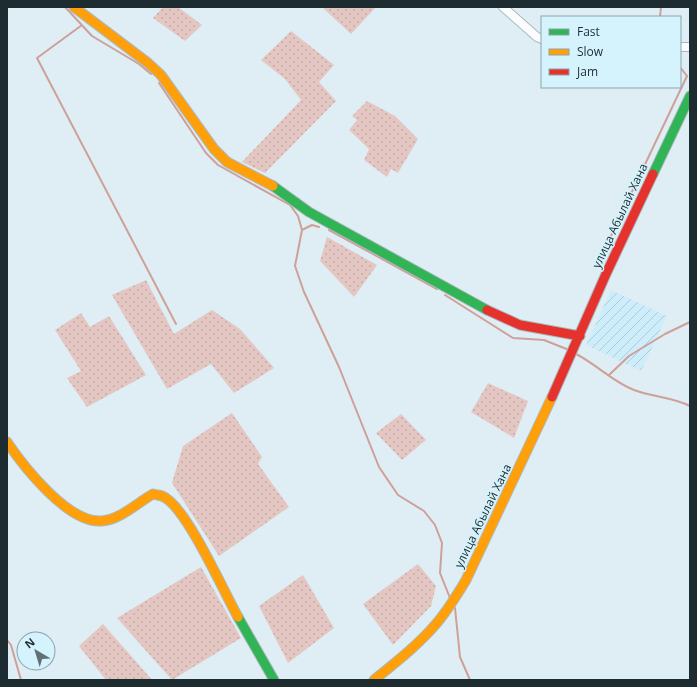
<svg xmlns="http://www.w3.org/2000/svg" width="697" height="687" viewBox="0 0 697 687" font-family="'Open Sans',sans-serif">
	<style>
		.industrial { fill: url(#industrial-furrows) }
		.grass { fill: url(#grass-dots) }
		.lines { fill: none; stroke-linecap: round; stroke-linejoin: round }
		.stream { stroke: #cfa098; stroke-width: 2 }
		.street-casing { stroke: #abb9be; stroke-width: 10 }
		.fast-casing { stroke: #abb9be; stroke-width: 11 }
		.slow-casing { stroke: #abb9be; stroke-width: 11 }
		.jam-casing { stroke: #abb9be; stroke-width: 11 }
		.street { stroke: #fafcfd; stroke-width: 8 }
		.fast { stroke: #30b455; stroke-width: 9 }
		.slow { stroke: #ff9f0a; stroke-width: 9 }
		.jam { stroke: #e5322d; stroke-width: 9 }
		.labels { text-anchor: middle; stroke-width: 3; stroke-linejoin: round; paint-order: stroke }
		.street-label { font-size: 12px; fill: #1d2c31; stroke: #d5f3fd }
	</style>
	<defs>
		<pattern id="industrial-furrows" width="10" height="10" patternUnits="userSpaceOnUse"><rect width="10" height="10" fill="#ccedf9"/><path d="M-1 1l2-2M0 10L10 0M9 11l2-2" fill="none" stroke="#afcbd6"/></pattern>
		<pattern id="grass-dots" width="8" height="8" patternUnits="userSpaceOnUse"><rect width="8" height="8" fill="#e4c7c3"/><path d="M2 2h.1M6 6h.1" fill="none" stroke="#c3aba8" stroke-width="1.8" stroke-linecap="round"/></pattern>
	</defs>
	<rect width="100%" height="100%" fill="#deeef4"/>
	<!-- industrial -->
	<path class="industrial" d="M611 290 667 316 641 371 586 345Z"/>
	<!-- grass -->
	<path class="grass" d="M163 7H178L202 25 185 41 153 18Z
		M322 7H376L351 34Z
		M291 31 334 65 319 82 336 101 265 173 242 162 301 100 285 79 261 60Z
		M367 101 395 116 418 139 398 173 391 169 387 177 364 160 369 149 349 130 357 120 352 116Z
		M327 237 377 265 354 297 320 261Z
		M146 280 174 334 212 310 240 329 274 368 234 393 211 364 167 389 112 295Z
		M81 313 90 327 109 316 146 375 87 407 67 378 81 371 55 330Z
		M488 383 528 401 514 438 471 412Z
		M232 413 262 457 258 464 289 507 219 556 172 483 183 446Z
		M401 414 426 440 402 460 376 433Z
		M418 564 436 586 431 606 393 645 363 604Z
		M201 567 241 638 172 680 117 618Z
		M303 575 334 628 288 663 259 606Z
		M103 624 146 673 152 680H106L79 646Z"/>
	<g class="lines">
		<!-- stream -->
		<path class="stream" d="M65 7 92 36 139 64 151 74
			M660 17 661 7
			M82 25 37 58 176 324
			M159 83 206 153 218 165 290 205 298 216 302 230 295 266 304 292 339 367 379 467 398 495 424 511 435 525 442 543 440 573 450 598
			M302 230 312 225 319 227
			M329 230 437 289
			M600 259 687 76 680 67
			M445 295 513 338 544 340 569 350
			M576 354C596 364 613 382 634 390 652 397 672 397 690 406
			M609 375 629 356 665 334 690 322
			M455 608 460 657 470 680
			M7 640 11 645 21 680"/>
		<!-- street casing -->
		<g class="street-casing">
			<path id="street" d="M503 7 537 37 542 39
				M680 47H690"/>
		</g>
		<!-- fast casing -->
		<g class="fast-casing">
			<path id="fast" d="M653 174 690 96
				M273 186 309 212 487 310
				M238 617 274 680"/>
		</g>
		<!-- slow casing -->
		<g class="slow-casing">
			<path id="slow" d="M74 7 148 63 161 75 214 149 227 162 273 186
				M7 442C24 467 68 523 101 521 120 520 137 503 153 494 156 495 159 495 162 496 186 505 224 593 238 617
				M374 680C396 662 418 645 436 624 448 610 457 595 466 580L552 397"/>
		</g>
		<!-- jam casing -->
		<g class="jam-casing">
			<path id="jam" d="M487 310 520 325 580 336
				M552 397 606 274 653 174"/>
		</g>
		<!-- street -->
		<use href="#street" class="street"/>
		<!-- fast -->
		<use href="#fast" class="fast"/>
		<!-- slow -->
		<use href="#slow" class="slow"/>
		<!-- jam -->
		<use href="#jam" class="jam"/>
	</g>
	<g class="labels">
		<!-- street labels -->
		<g class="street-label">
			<text transform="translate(620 216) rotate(-65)" y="4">улица Абылай Хана</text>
			<text transform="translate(483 516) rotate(-64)" y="4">улица Абылай Хана</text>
		</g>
	</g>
	<!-- border -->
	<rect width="697" height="687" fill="none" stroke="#1d2c31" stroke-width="16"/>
	<!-- legend -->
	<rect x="541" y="16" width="140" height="72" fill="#d5f3fd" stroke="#8ba3ab"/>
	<rect x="549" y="29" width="20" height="6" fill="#30b455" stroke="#8ba3ab"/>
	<text x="577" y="36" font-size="12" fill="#1d2c31">Fast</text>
	<rect x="549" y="49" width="20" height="6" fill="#ff9f0a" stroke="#8ba3ab"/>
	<text x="577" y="56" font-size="12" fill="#1d2c31">Slow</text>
	<rect x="549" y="69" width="20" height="6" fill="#e5322d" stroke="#8ba3ab"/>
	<text x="577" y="76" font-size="12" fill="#1d2c31">Jam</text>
	<!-- north arrow -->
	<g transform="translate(36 651) rotate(322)"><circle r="19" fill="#d5f3fd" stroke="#8ba3ab"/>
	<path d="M0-3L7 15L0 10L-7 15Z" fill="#617075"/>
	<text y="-6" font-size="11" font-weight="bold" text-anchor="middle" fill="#1d2c31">N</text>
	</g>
</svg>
